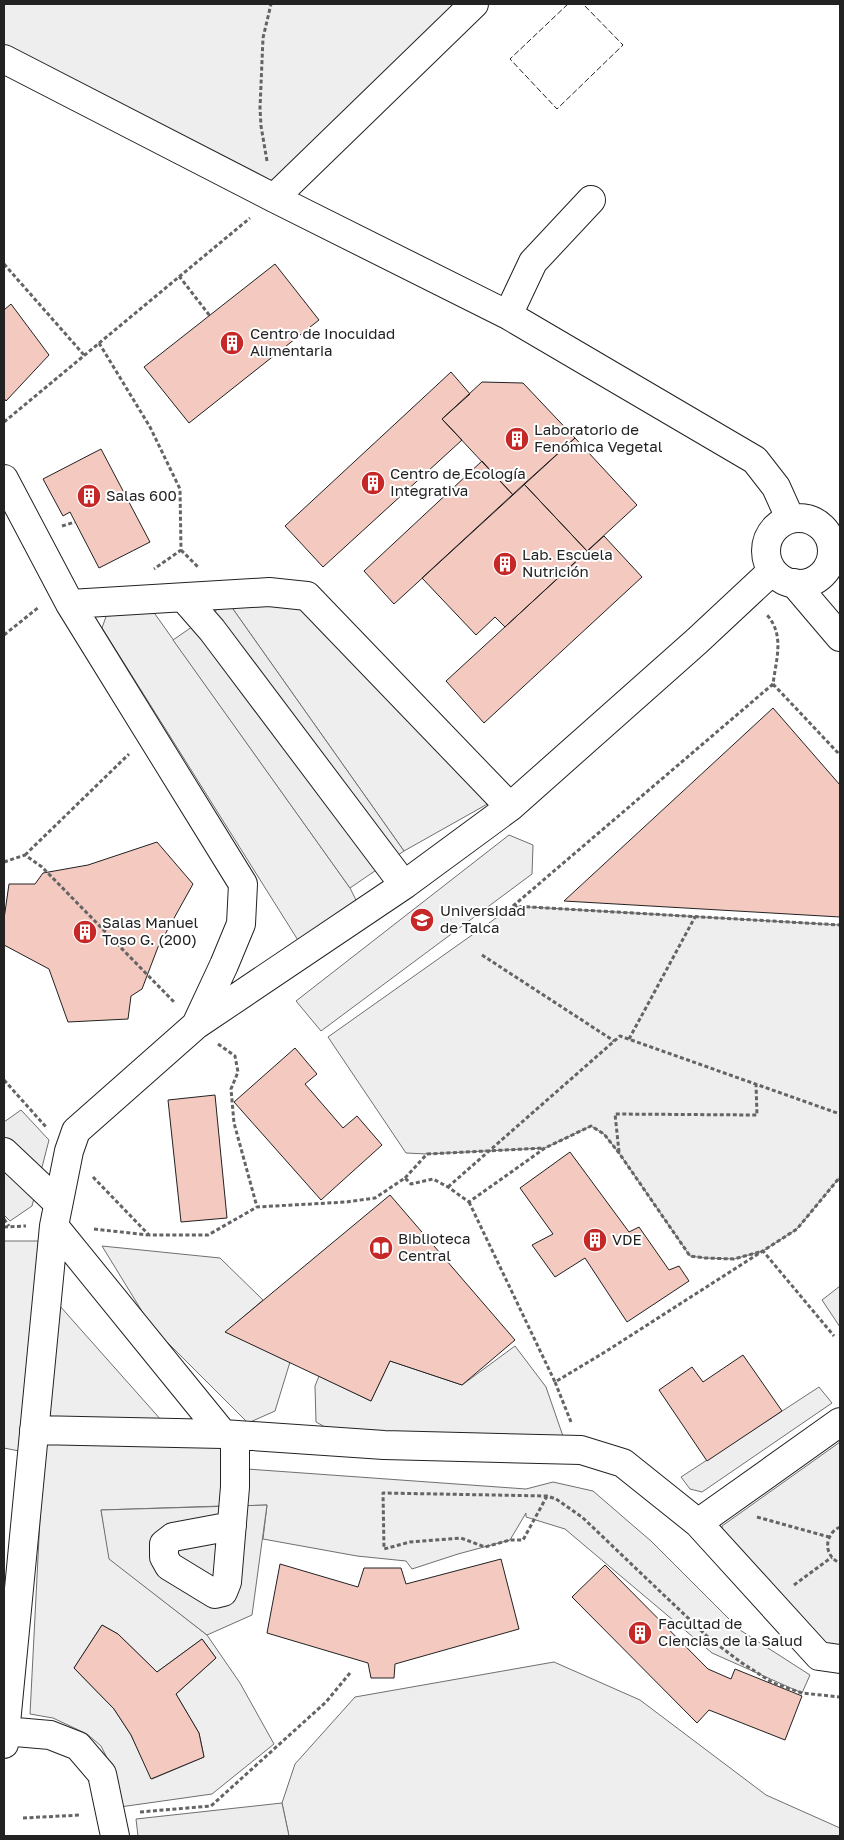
<svg xmlns="http://www.w3.org/2000/svg" width="844" height="1840" viewBox="0 0 844 1840" font-family="'Golos Text',sans-serif">
	<style>
		.green { fill: #eee; stroke: #6f6f6f; fill-rule: evenodd }
		.parking { fill: #ededed; stroke: #6f6f6f }
		.building { fill: #f3c9c0; stroke: #222 }
		.lines { fill: none; stroke-linecap: round; stroke-linejoin: round }
		.minor-casing { stroke: #222; stroke-width: 30 }
		.path { stroke: #646464; stroke-width: 3; stroke-dasharray: 4 2.5; stroke-linecap: butt }
		.minor { stroke: #fff; stroke-width: 28 }
		.fence { stroke: #222; stroke-width: 1; stroke-dasharray: 6 2.5; stroke-linecap: butt }
		.labels { text-anchor: middle; stroke-width: 4; stroke-linejoin: round; paint-order: stroke }
		.poi-label { font-size: 15px; fill: #222; stroke: #fff; text-anchor: start }
	</style>
	<rect width="100%" height="100%" fill="#fff"/>
	<!-- green -->
	<path class="green" d="M4 4H459L273 188 4 46Z
		M228 602 297 607 314 616 491 802 404 851Z
		M150 607 350 888 358 904 301 945 102 628 109 608Z
		M509 835 533 845 532 874 321 1031 296 1001Z
		M513 906 840 925V1177L797 1229 763 1251 734 1259 705 1258 690 1256 619 1153 604 1134 591 1126 545 1148 427 1154 406 1153 328 1037Z
		M4 1241H43L19 1451 4 1448Z
		M102 1246 220 1258 263 1300 226 1332 290 1362 275 1411 248 1423 151 1326Z
		M59 1305 162 1421 43 1416Z
		M515 1346 546 1387 565 1442 334 1432 316 1422 315 1386 319 1376 371 1401 390 1361 462 1385Z
		M819 1387 832 1403 702 1492 690 1489 681 1477Z
		M44 1440 225 1448 222 1506 101 1510 110 1559 207 1635 240 1683 274 1744 212 1794 120 1807 113 1770 101 1746 87 1734 53 1718 30 1714ZM102 1625 118 1634 157 1672 202 1639 216 1658 176 1694 199 1733 204 1757 152 1779 131 1735 114 1709 74 1668Z
		M840 1442V1651L824 1649 723 1537 722 1526Z
		M247 1469 526 1489 553 1482 593 1491 651 1541 740 1630 810 1675 802 1693 712 1653 565 1529 526 1517V1513L510 1540 458 1554 412 1569 406 1561 357 1556 263 1539 267 1505 240 1506Z
		M554 1662 640 1700 766 1795 840 1828V1836H289L282 1803 295 1764 355 1697Z"/>
	<!-- parking -->
	<path class="parking" d="M228 602 404 851 350 888 173 640Z
		M21 1110 49 1140 32 1206 10 1221 4 1215V1122Z
		M840 1286V1327L822 1300Z
		M267 1505 252 1615 207 1635 109 1559 101 1510Z
		M282 1803 289 1836H138L136 1819Z"/>
	<!-- building -->
	<path class="building" d="M275 264 319 320 189 423 144 367Z
		M11 304 49 355 6 401 4 398V310Z
		M451 372 470 394 442 419 462 440 323 567 285 526Z
		M482 382 523 383 575 438 513 495 442 419Z
		M575 438 637 505 587 551 524 484Z
		M101 449 150 542 99 568 70 512 63 516 43 479Z
		M482 461 513 495 394 604 364 571Z
		M524 484 587 551 505 627 495 617 476 635 422 578Z
		M604 536 642 577 484 723 446 681Z
		M773 708 840 785V917L564 901Z
		M157 842 193 884 158 947 142 989 131 996 128 1019 68 1022 49 969 4 945V919L9 884H35L43 873 88 865Z
		M295 1048 317 1074 305 1084 343 1128 357 1116 382 1145 321 1200 234 1102Z
		M215 1095 227 1218 181 1222 168 1100Z
		M570 1152 629 1232 639 1227 669 1270 679 1266 689 1281 627 1322 585 1258 555 1277 532 1245 553 1234 520 1188Z
		M390 1195 515 1340 462 1385 390 1361 371 1401 225 1332Z
		M743 1355 782 1411 707 1461 659 1390 692 1367 703 1382Z
		M501 1559 519 1629 395 1664 394 1678H371L368 1663 267 1633 280 1564 358 1587 364 1568H401L406 1584Z
		M605 1565 708 1669 731 1679 735 1669 802 1696 785 1740 709 1710 697 1723 572 1597Z
		M102 1625 118 1634 157 1672 202 1639 216 1658 176 1694 199 1733 204 1757 151 1779 131 1735 114 1709 74 1668Z"/>
	<g class="lines">
		<!-- minor casing -->
		<g class="minor-casing">
			<path id="minor" d="M4 59 274 198 508 315 755 460 776 487 790 518
				M274 198 474 4
				M508 315 533 262 591 200
				M4 479 70 604 243 884 241 924 224 965 196 1025
				M766 551a33 33 0 1 1 66 0a33 33 0 1 1-66 0Z
				M794 583 840 637
				M70 604 269 592 307 596 510 807 404 885 212 630 184 598
				M510 807 697 641 772 571
				M4 1152 58 1203
				M54 1226 223 1434
				M34 1430 223 1434 384 1445 581 1450 623 1463 698 1523 819 1656 840 1659
				M698 1523 840 1422
				M232 1526 173 1537 164 1544V1557L169 1566 215 1594 223 1592 227 1582 235 1487V1436
				M4 1731 50 1735 78 1746 102 1774 115 1836
				M4 1744 54 1226 69 1151 76 1131 196 1025 404 885"/>
		</g>
		<!-- path -->
		<path class="path" d="M267 161 261 126 260 108 263 38 271 4
			M4 264 84 355
			M179 276 210 316
			M99 343 150 427 180 489 181 550 154 569
			M4 422 250 218
			M62 526 75 522
			M831 543 840 529
			M181 550 199 568
			M4 635 39 607
			M773 684 840 755
			M25 855 129 754
			M4 862 25 855 42 867 174 1002
			M513 906 773 684C776 660 785 635 767 615
			M513 906 840 925
			M482 955 614 1041
			M629 1039 695 917
			M218 1044 235 1056 238 1072 231 1089 234 1123 257 1207
			M4 1080 46 1127
			M619 1152 615 1114 757 1115 756 1084
			M93 1177 149 1235H208L257 1207 346 1202 375 1198 405 1178 411 1184 433 1179 448 1187 469 1202 545 1148 591 1126 604 1134 619 1153 690 1256 705 1258 734 1259 763 1251 834 1336
			M405 1178 427 1154 544 1148
			M448 1187 620 1036 840 1114
			M469 1202 555 1382
			M4 1219 9 1226
			M4 1227 26 1226
			M94 1229 148 1235
			M571 1422 555 1382 605 1352 797 1229 840 1177
			M547 1496 523 1540H510L485 1547 461 1538 410 1542 384 1549 383 1493 547 1496 556 1499 582 1517 710 1639 742 1663 773 1683 802 1693 840 1697
			M757 1517 829 1537
			M840 1527C824 1534 823 1556 840 1563
			M794 1585 832 1557
			M140 1812 211 1806 326 1702 350 1673
			M23 1818 81 1815"/>
		<!-- minor -->
		<use href="#minor" class="minor"/>
		<!-- fence -->
		<path class="fence" d="M568 4 510 59 557 109 623 45 583 4"/>
	</g>
	<!-- icons -->
	<defs>
		<g id="building-disc" transform="scale(1.25)"><circle r="9.5" fill="#c62828" stroke="#fff"/><path d="M-4-6H4V6H1V3H-1V6H-4ZM-2.5-4.3h1.7v1.8h-1.7ZM.8-4.3h1.7v1.8H.8ZM-2.5-1h1.7V.8h-1.7ZM.8-1h1.7V.8H.8Z" fill="#fff"/></g>
		<g id="university-disc" transform="scale(1.25)"><circle r="9.5" fill="#c62828" stroke="#fff"/><path d="M0-5L7-2L0 1L-7-2ZM-4 1L0 2.5L4 1V4Q0 6-4 4Z" fill="#fff"/></g>
		<g id="library-disc" transform="scale(1.25)"><circle r="9.5" fill="#c62828" stroke="#fff"/><path d="M-6-4Q-3-5.5-.7-3.5V5Q-3 3-6 4ZM6-4Q3-5.5 .7-3.5V5Q3 3 6 4Z" fill="#fff"/></g>
	</defs>
	<g fill-rule="evenodd">
		<use href="#building-disc" x="232" y="343"/>
		<use href="#building-disc" x="517" y="439"/>
		<use href="#building-disc" x="373" y="483"/>
		<use href="#building-disc" x="89" y="496"/>
		<use href="#building-disc" x="505" y="564"/>
		<use href="#university-disc" x="422" y="920"/>
		<use href="#building-disc" x="85" y="932"/>
		<use href="#building-disc" x="595" y="1240"/>
		<use href="#library-disc" x="381" y="1248"/>
		<use href="#building-disc" x="640" y="1633"/>
	</g>
	<g class="labels">
		<!-- poi labels -->
		<g class="poi-label">
			<text x="250" y="339">Centro de Inocuidad<tspan x="250" dy="17">Alimentaria</tspan></text>
			<text x="534" y="435">Laboratorio de<tspan x="534" dy="17">Fenómica Vegetal</tspan></text>
			<text x="390" y="479">Centro de Ecología<tspan x="390" dy="17">Integrativa</tspan></text>
			<text x="106" y="501">Salas 600</text>
			<text x="522" y="560">Lab. Escuela<tspan x="522" dy="17">Nutrición</tspan></text>
			<text x="440" y="916">Universidad<tspan x="440" dy="17">de Talca</tspan></text>
			<text x="102" y="928">Salas Manuel<tspan x="102" dy="17">Toso G. (200)</tspan></text>
			<text x="398" y="1244">Biblioteca<tspan x="398" dy="17">Central</tspan></text>
			<text x="612" y="1245">VDE</text>
			<text x="658" y="1629">Facultad de<tspan x="658" dy="17">Ciencias de la Salud</tspan></text>
		</g>
	</g>
	<!-- border -->
	<rect width="844" height="1840" fill="none" stroke="#222222" stroke-width="10"/>
</svg>
